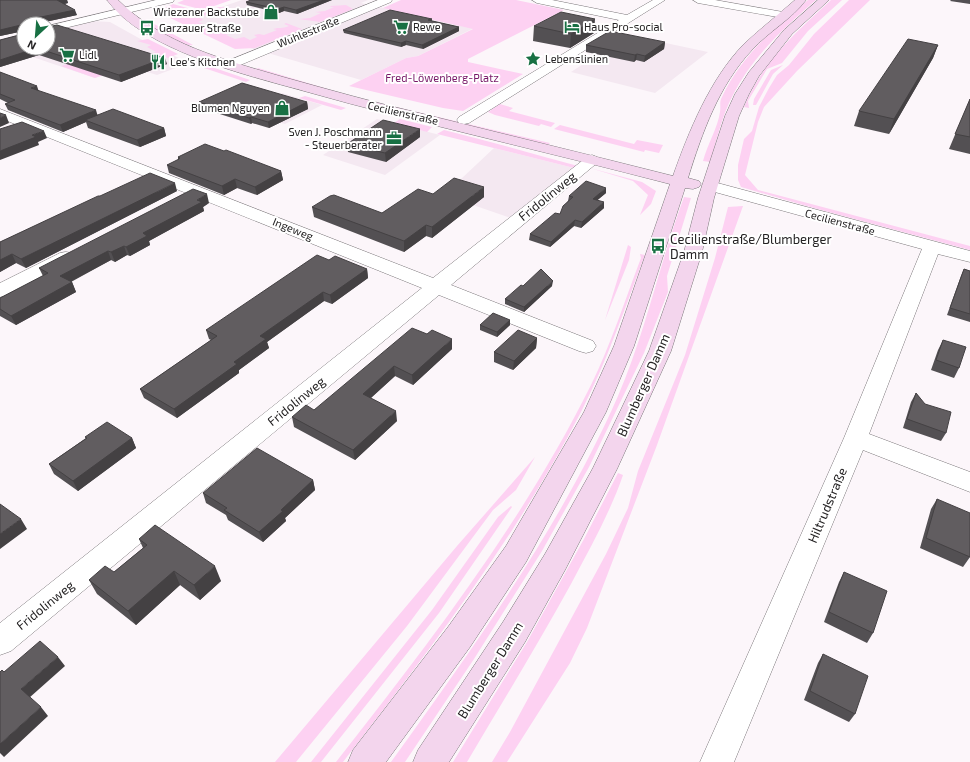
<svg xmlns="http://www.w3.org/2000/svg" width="970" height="762" viewBox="0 0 970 762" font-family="'Exo 2',sans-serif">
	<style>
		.built { fill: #f4e8f1 }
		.green { fill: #fdd1f2 }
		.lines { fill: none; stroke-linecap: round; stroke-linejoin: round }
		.street-casing { stroke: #7b777a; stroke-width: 1 }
		.secondary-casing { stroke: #7b777a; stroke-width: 1 }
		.street { fill: #fff; fill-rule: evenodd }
		.secondary { fill: #f3d5ed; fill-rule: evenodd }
		.wall { fill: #535053 }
		.shaded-wall { fill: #444143 }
		.building { fill: #615d60; stroke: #444143 }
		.labels { text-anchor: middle; stroke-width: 4; stroke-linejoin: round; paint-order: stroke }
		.far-poi-label { font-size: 11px; fill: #242223; stroke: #fff; text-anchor: start }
		.far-street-label { font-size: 11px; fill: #242223; stroke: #fff }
		.far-park-label { font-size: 11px; fill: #761767; stroke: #fff }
		.street-label { font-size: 13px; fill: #242223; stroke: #fff }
		.poi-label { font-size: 13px; fill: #242223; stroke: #fff; text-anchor: start }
	</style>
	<rect width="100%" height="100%" fill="#fcf6fa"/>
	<!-- built -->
	<path class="built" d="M242 0H368L361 3 474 28 418 56 406 58 361 80 240 45 186 19Z
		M91 21 110 22 146 42 189 63 157 75 128 66 95 78 0 46 48 48V32Z
		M628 35 708 52 655 93 571 72 594 57 598 56V54Z
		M282 93 322 105 285 124 242 111Z
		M377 119 440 135 385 175 323 155Z
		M494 148 574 168 511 218 444 195Z"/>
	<!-- green -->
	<path class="green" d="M184 0H231L203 10 177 3Z
		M401 0H516L564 10 468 59V62L523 74 463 111 443 108 349 86 406 58 418 56 473 29 383 8Z
		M808 0H816C785 27 752 57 733 95 722 115 717 140 710 162L703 161C707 145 718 127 720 112 721 106 719 102 722 97 740 58 775 26 808 0Z
		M831 0H842L808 31 782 63 767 69 748 101 749 108 744 107C761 63 797 31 831 0Z
		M849 0H870L797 71 764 107 758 122 745 175 758 190 970 246V250L810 207 741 187 738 180V165L744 139 752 131 759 107 769 88 777 75 789 65 814 34Z
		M173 4 198 11 162 13 163 9Z
		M346 5 353 9 320 22 299 19 310 18 321 13 315 12 325 11 334 7H330L331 6Z
		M219 7 231 8H223L213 12 218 14C210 15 207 14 199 17L203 20 198 22 206 25 213 24 208 26 213 29 221 28 215 30 224 34 232 33 226 35 235 39 244 37 250 40 257 37 254 35 259 34 264 35 277 30 273 29C280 27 281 29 289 26L284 24 286 23 302 29 255 48 235 49 166 16 205 12Z
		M145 19 193 45C182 48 150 26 140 20Z
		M148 39 178 54 168 58 158 55 95 78 61 66 75 62 149 54 156 52 147 47 151 45 137 41Z
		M197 62 250 80 246 82 192 64Z
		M783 65 773 74 756 105H753L754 99 771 70Z
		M258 68 361 99 550 143 548 145 373 103 254 70Z
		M305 96 346 108 341 110 299 98Z
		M500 104 513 108 509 111 555 123 551 127 541 124 539 126 495 115 488 112Z
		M400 119 432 127 427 132 394 123Z
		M560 125 634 144 637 140 663 145 659 153 645 150 644 152 554 129Z
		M444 130C489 141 533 154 578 166L574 168 437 134Z
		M590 168 642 182 656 191 651 204 640 215 648 195 633 181Z
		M684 197 691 198 667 276 668 292 644 353 589 467 542 551 474 659 405 762H391C475 645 560 528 618 396 646 331 660 262 684 197Z
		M743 206 657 445 587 628 570 663 507 762H492L510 732 606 554 628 508 638 471 685 355 715 258 728 207Z
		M628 245 631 247 629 260 605 320Z
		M640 254 645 255C625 308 607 361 581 412 516 538 429 651 343 762H336C430 642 523 522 591 385 611 344 625 300 641 258Z
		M535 457 516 490 493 510 407 626 296 762H275L457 546Z
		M618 473 623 475C610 513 590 548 571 584 538 644 502 703 467 762H453L527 642 584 539Z
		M511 506 512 507 439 613 321 762H311L432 610 498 517Z"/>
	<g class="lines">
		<!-- street casing -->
		<g class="street-casing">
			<path id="street" d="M156 0H174L173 2 48 32V26Z
				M378 0H392L391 2 233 68H225L223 65 225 62Z
				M532 0H552L627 15 653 0H665L469 123 464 124 459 123 457 120 459 117 619 20 537 3Z
				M693 0H715L783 12 788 15 783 18 698 3Z
				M0 109 433 278 587 157 592 155 597 157 600 160 597 163 451 285 593 341 596 346 593 351 586 353 579 351 439 295 11 651 0 655V623L422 288 0 118Z
				M710 181 970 251V262L938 254 869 434 970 472V492L863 450 734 762H700L844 438 922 249 704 189 702 186 704 183Z
				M66 252 72 253 75 257 72 261 7 295 0 297V283L60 253Z"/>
		</g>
		<!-- secondary casing -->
		<g class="secondary-casing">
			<path id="secondary" d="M107 0H118C162 44 225 60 283 77 330 90 376 103 423 114 507 135 590 155 673 176 689 131 710 79 744 44 760 29 778 15 795 0H806C792 19 768 32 752 50 719 85 702 133 688 178L699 181 701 184 699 187 693 189 685 188 634 346 606 412 526 562 470 647 386 762H348L353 750 448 627 506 546 584 412 614 346 670 184C609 168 547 153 486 138 425 123 364 108 304 91 246 75 143 50 107 0Z
				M818 0H829L792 34 759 76 749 94 739 116 714 198 702 252 671 351 617 469 565 570 525 642 449 762H413L418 750 503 622 545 554 593 468 649 351 684 252 698 198 725 116 735 94 749 72 784 30Z"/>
		</g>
		<!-- street -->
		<use href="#street" class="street"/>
		<!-- secondary -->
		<use href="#secondary" class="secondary"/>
	</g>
	<!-- wall -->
	<path class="wall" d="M0 0H67L68 3 65 4 77 15 45 22V24H24L48 48 167 64 121 82 39 55 0 67V40L23 34V31L0 36Z
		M332 0 297 14 284 11 279 13 247 5 246 2Z
		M951 0H970V4L950 1Z
		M432 19V21L459 27V31L423 49 406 45 401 47 344 33 343 30Z
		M534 26 594 33 570 48 533 41Z
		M665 42 664 49 644 62 636 60 634 62 586 52V45Z
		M938 45 933 58 889 134 854 126 859 111Z
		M0 72 39 91 98 115 164 128 166 136 140 147 88 128 86 122 63 132 8 110 5 104 8 103 0 99Z
		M970 99V154L949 149Z
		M199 102H307L308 109 269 128 252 123 251 124 201 108Z
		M420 137 386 162 348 152 347 144Z
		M224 151 281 171 283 180 257 195 237 188 224 195 169 173 167 165 178 160V157Z
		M177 191 26 268 16 263 0 272V242L100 196Z
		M606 193 597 200 604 208 581 228 574 226 550 247 529 240 530 234 560 214 568 201 569 196Z
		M433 194 484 197 432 238 426 236 404 252 314 217 312 207 382 213Z
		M209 203 203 207 204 211 149 241 150 245 130 256 127 255 115 262 111 260 71 282H72L76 292 16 325 0 316V298L43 276 39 268Z
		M329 260 367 269 368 278 332 304 324 301 267 342 269 348 239 370V373L177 418 144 398 140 389 211 340 209 339 206 330Z
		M964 269 970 271V322L947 315 961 276Z
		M523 286H552L524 312 505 304V299Z
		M510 320V325L497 337 480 330V325Z
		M427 334 452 349 413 385 395 376 371 398 397 421 355 460 294 427 292 417 314 410Z
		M537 338 536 348 513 370 494 362V352Z
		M943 340 959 368 954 378 931 370 938 350Z
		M916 393 946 433 941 441 903 428 911 402Z
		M85 437 132 438 136 448 78 491 54 474 49 464 86 438Z
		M313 480 315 490 285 518 286 521 263 542 228 520 226 515 206 503 203 493Z
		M937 499 970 557 963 567 920 548 931 509Z
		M139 539 221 581 200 600 180 585 136 625 97 594 89 580 114 572 143 548Z
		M844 572 873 633 867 643 824 622 839 582Z
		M823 654 855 714 849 722 804 700 818 663Z"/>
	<!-- shaded-wall -->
	<path class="shaded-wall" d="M56 0H67L68 3 58 5Z
		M324 0H332L297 14 296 10Z
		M284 7V11L279 13 278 9Z
		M75 10 77 15 45 22V24L36 18Z
		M595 19 594 33 570 48 571 34Z
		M21 25 24 31 0 36V30Z
		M459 27V31L423 49 422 45Z
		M406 41V45L401 47V43Z
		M665 42 664 49 644 62 645 56Z
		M938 45 933 58 889 134 894 119Z
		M37 48 39 55 0 67V60Z
		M637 54 636 60 634 62 635 55Z
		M165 58 167 64 121 82 119 75Z
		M37 86 39 92 31 88Z
		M307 102 308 109 269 128 268 122Z
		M96 110 98 117 85 120 86 122 63 132 60 125Z
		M6 115 9 123 0 127V118Z
		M251 117 252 123 251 124 249 118Z
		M164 128 166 136 140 147 137 140Z
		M420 129V137L386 162 385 153Z
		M44 131 47 138 38 142 39 145 0 160V151L32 135Z
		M281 171 283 180 257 195 255 187Z
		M235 179 237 188 224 195 222 186Z
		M175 183 177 191 26 268 21 259Z
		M484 187V197L432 238V227Z
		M606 188V193L593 204V199Z
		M207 194 209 203 203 207 204 211 149 241 150 245 130 256 126 247 143 233 197 200Z
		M604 202V208L581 228 582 222Z
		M575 220 574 226 550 247 551 242Z
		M426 225V236L404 252V241Z
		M124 246 127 255 115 262 111 252Z
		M108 251 111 260 64 285 60 276Z
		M12 254 16 263 0 272V260Z
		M367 269 368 278 332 304 330 295Z
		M553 281 552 286 524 312V307Z
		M72 282 76 292 16 325 11 316Z
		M323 292 324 301 267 342 269 348 239 370V373L177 418 174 409 234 362 260 336Z
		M510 320V325L497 337V332Z
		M537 338 536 348 513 370 514 361Z
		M452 339V349L413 385 412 375Z
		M394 366 395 376 364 404 363 394Z
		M396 411 397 421 355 460 353 450Z
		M132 438 136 448 78 491 73 481Z
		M313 480 315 490 285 518 286 521 263 542 259 532 281 510Z
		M21 519 27 529 0 549V534Z
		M215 566 221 581 200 600 194 585Z
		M174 571 180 585 136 625 128 611Z
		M58 657 65 666 29 698 21 689Z
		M41 707 48 716 4 757 0 753V744Z"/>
	<!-- building -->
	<path class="building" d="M0 0H57L75 10 36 18 44 21 45 24H24V48H48V27L57 25 165 58 119 75 37 48 0 60V40L23 34V26L21 25 0 30Z
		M251 0H324L296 10 284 7 278 9 246 2Z
		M390 10 432 19 428 20 459 27 422 45 406 41 401 43 343 30Z
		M561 12 595 19 571 34 534 26Z
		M610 31 665 42 645 56 637 54 635 55 586 45Z
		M908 39 938 45 894 119 859 111Z
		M0 72 37 86 31 88 96 110 60 125 5 104 15 100 0 94Z
		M242 83 307 102 268 122 251 117 249 118 199 102Z
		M970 99V137L955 134Z
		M113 109 164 128 137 140 85 120Z
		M0 113 6 115 0 118Z
		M383 120 420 129 385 153 347 144Z
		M22 122 44 131 32 135 36 137 0 151V129Z
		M205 144 224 151 226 150 281 171H280L281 172 255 187 235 179 222 186 167 165 179 159H178L180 158 178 157Z
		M150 173 175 183 21 259 12 254 0 260V242L98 196H100Z
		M454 178 484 187 432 227 426 225 404 241 312 207 330 196 334 195 382 213 418 189 433 194Z
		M586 181 606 188 593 199 604 202 582 222 575 220 551 242 530 234 555 213 560 214 563 206 573 197 569 196Z
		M193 189 207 194 197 200 202 202 143 233 147 236 126 247 124 246 111 252 108 251 60 276 72 282 11 316 0 309V298L48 273 39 268Z
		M317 255 329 260 335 256 367 269 330 295 323 292 260 336 266 339 234 362 237 364 174 409 140 389 217 336 206 330Z
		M541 269 553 281 524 307 505 299 521 285 523 286Z
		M964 269 970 271V314L950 308Z
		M493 313 510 320 497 332 480 325Z
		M412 328 427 334 432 330 452 339 412 375 394 366 363 394 396 411 353 450 292 417 306 405 314 410Z
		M518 330 537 338 514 361 494 352Z
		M943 340 966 347 959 368 936 360Z
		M916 393 925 404 951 412 946 433 907 419Z
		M107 422 132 438 73 481 49 464 87 438 85 437Z
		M257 448 313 480 281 510 283 511 259 532 224 510 227 508 203 493Z
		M937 499 970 513V557L926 538Z
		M0 504 21 519 0 534Z
		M155 525 215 566 194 585 174 571 128 611 89 580 105 566 114 572 147 545 139 539Z
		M844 572 887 591 873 633 829 612Z
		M40 641 58 657 21 689 41 707 0 744V672L2 670 4 672Z
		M823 654 868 676 855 714 810 691Z"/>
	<!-- icons -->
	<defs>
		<g id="shop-bare" transform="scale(1.2)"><path d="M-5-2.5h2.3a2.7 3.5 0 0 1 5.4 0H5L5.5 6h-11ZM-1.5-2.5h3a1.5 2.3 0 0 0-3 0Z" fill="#187043" stroke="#fff" stroke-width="2.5" paint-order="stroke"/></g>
		<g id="supermarket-bare" transform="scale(1.2)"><path d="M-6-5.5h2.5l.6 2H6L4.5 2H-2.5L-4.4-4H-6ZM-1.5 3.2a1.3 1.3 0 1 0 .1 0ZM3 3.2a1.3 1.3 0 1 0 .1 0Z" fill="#187043" stroke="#fff" stroke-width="2.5" paint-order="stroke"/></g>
		<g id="hotel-bare" transform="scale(1.2)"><path d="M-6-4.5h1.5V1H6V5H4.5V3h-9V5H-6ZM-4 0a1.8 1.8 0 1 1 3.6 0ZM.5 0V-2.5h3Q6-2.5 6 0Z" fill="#187043" stroke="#fff" stroke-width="2.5" paint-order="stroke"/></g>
		<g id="bus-bare" transform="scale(1.2)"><path d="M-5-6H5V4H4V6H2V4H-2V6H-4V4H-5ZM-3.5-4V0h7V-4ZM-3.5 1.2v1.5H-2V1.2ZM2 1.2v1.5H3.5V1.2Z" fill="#187043" stroke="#fff" stroke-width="2.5" paint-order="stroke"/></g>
		<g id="sight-bare" transform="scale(1.2)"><path d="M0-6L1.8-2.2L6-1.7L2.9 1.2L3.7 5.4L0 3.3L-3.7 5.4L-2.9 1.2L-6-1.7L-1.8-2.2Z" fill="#187043" stroke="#fff" stroke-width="2.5" paint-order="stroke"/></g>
		<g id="restaurant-bare" transform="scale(1.2)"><path d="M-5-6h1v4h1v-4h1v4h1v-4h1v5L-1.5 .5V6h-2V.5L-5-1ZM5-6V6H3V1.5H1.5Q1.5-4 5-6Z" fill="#187043" stroke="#fff" stroke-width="2.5" paint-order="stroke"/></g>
		<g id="office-bare" transform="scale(1.2)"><path d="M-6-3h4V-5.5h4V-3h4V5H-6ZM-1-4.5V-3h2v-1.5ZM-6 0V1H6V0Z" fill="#187043" stroke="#fff" stroke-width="2.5" paint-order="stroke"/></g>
	</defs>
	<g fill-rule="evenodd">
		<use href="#shop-bare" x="271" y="12"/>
		<use href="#supermarket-bare" x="401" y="27"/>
		<use href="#hotel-bare" x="572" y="27"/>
		<use href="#bus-bare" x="147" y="28"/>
		<use href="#supermarket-bare" x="67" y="55"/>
		<use href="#sight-bare" x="533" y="59"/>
		<use href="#restaurant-bare" x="158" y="62"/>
		<use href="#shop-bare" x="282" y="108"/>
		<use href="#office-bare" x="394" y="138"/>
		<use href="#bus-bare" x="658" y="246"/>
	</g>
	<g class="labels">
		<!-- far-poi labels -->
		<g class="far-poi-label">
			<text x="259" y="16" text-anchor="end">Wriezener Backstube</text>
			<text x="413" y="31">Rewe</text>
			<text x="584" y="31">Haus Pro-social</text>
			<text x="159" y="32">Garzauer Straße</text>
			<text x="79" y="59">Lidl</text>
			<text x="545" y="63">Lebenslinien</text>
			<text x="170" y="66">Lee's Kitchen</text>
			<text x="270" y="112" text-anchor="end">Blumen Nguyen</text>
			<text x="382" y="136" text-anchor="end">Sven J. Poschmann<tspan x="382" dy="13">- Steuerberater</tspan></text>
		</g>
		<!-- far-street labels -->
		<g class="far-street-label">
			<text transform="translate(308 32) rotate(-22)" y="4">Wuhlestraße</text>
			<text transform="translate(403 113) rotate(13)" y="4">Cecilienstraße</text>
			<text transform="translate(840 222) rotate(15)" y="4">Cecilienstraße</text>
			<text transform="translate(293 229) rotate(22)" y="4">Ingeweg</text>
		</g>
		<!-- far-park labels -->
		<g class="far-park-label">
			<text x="442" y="82">Fred-Löwenberg-Platz</text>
		</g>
		<!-- street labels -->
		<g class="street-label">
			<text transform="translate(547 196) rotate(-39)" y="5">Fridolinweg</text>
			<text transform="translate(643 385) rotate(-66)" y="5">Blumberger Damm</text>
			<text transform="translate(296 401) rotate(-39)" y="5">Fridolinweg</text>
			<text transform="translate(827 505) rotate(-67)" y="5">Hiltrudstraße</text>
			<text transform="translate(45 605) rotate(-39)" y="5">Fridolinweg</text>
			<text transform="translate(490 670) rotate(-58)" y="5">Blumberger Damm</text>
		</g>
		<!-- poi labels -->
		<g class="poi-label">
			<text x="670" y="244">Cecilienstraße/Blumberger<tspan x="670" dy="15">Damm</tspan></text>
		</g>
	</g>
	<!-- north arrow -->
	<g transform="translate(36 36) rotate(206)"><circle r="19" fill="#ffffff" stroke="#a7a7a7"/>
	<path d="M0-3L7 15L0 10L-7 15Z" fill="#187043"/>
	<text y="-6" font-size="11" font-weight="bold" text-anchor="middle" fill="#242223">N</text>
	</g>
</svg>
